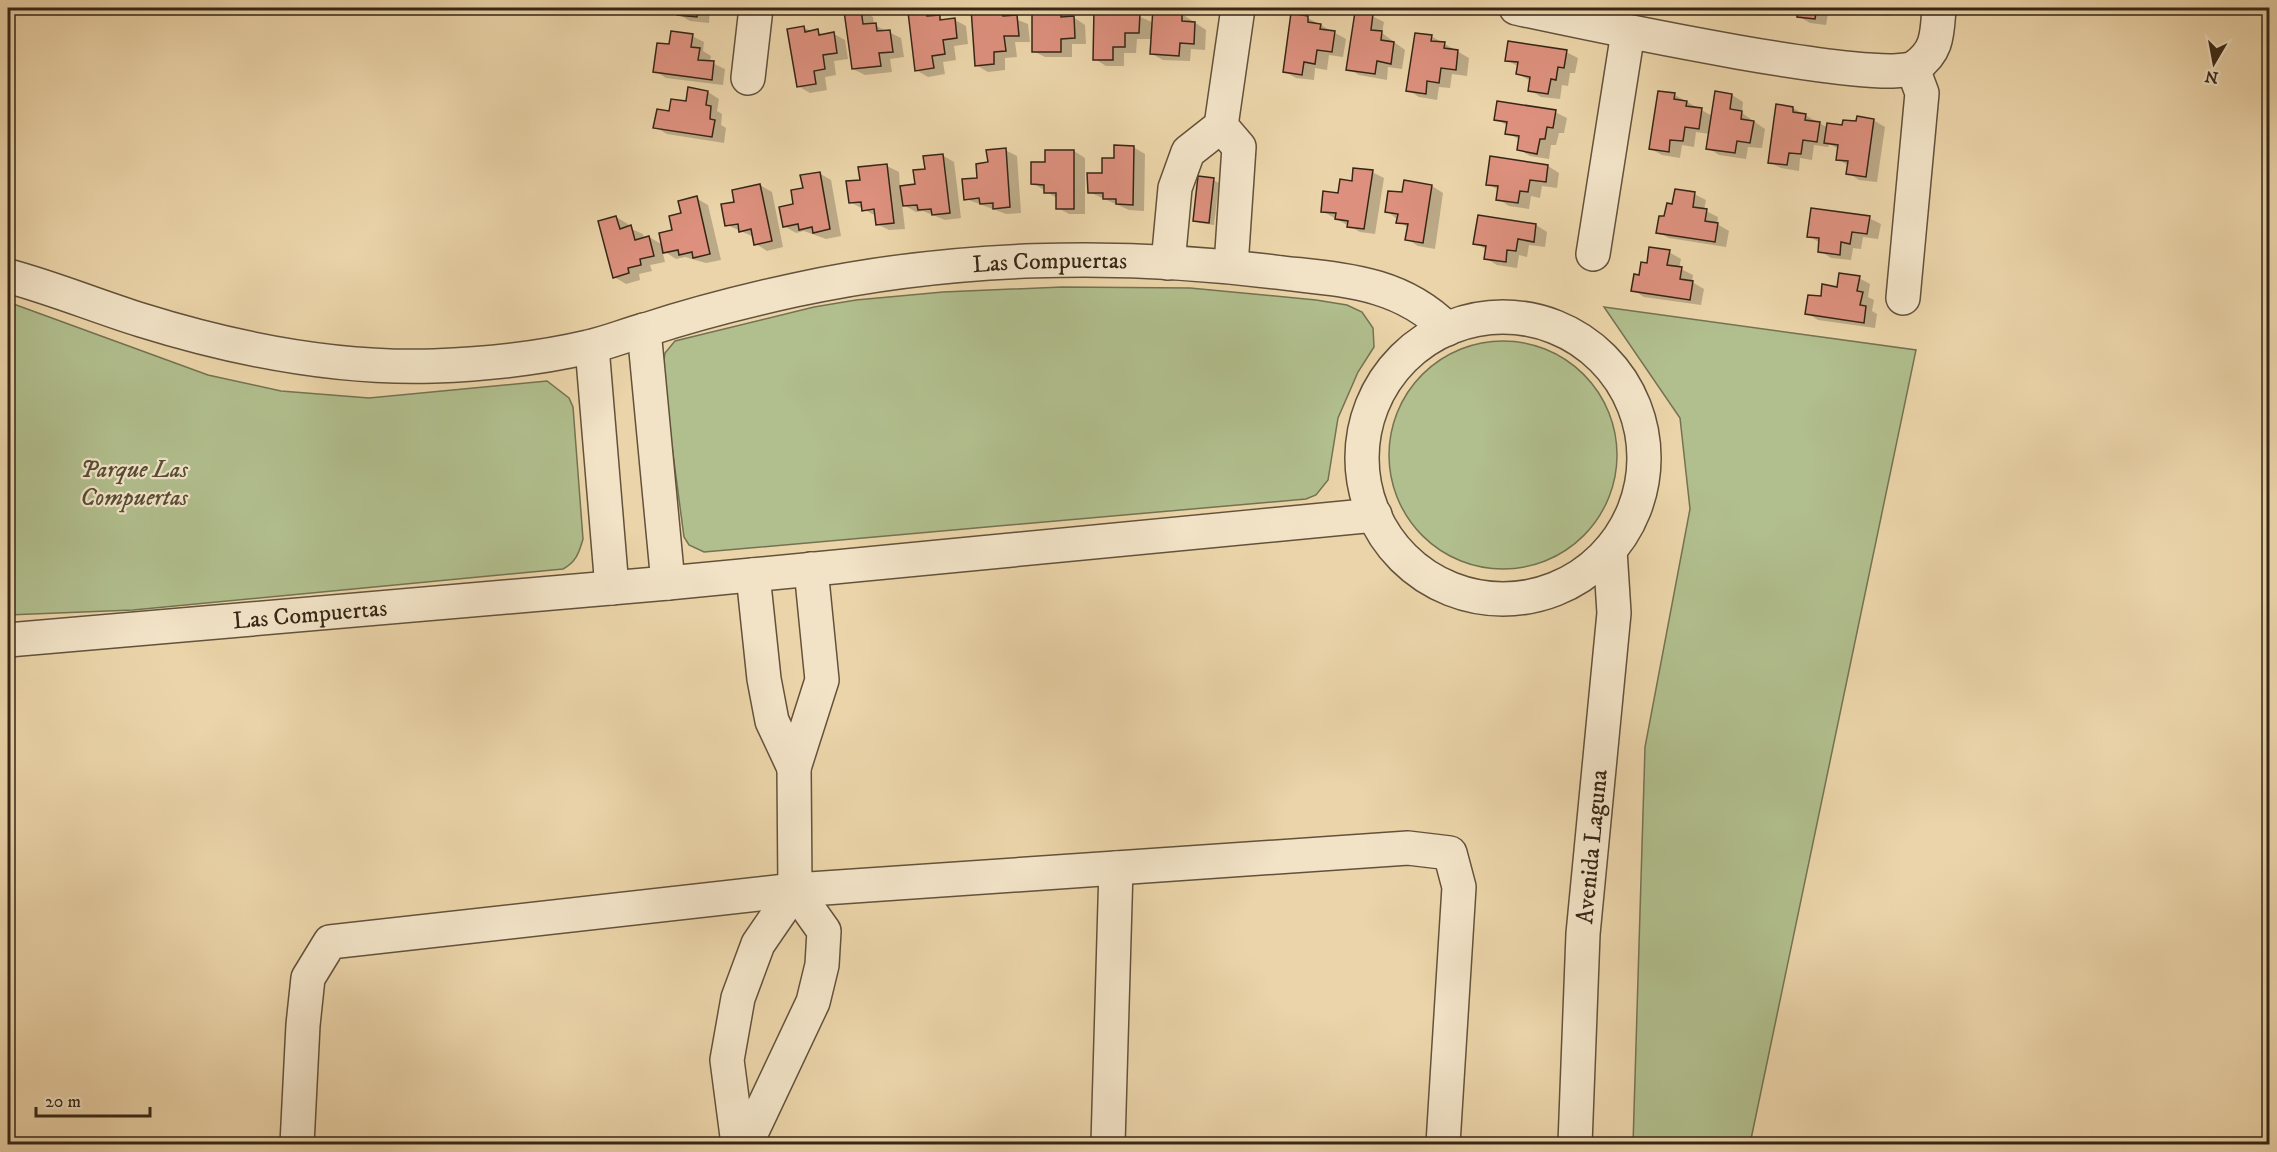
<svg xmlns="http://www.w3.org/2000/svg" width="2277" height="1152" viewBox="0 0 2277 1152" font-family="'IM FELL DW Pica',serif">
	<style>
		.green { fill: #b1be8d; stroke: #747252; stroke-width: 1.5 }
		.shadow { fill: #0003 }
		.building { fill: #dc907d; stroke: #362616; stroke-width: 1.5 }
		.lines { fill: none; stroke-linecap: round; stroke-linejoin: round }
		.minor-casing { stroke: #63523b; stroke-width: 36 }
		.minor { stroke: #f2e3c7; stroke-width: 33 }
		.labels { text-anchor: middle; stroke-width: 4.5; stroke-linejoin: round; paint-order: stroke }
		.street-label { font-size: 24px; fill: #362616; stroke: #f2e3c7 }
		.park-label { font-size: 24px; font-style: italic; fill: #554c34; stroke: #f2e3c7 }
	</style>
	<rect width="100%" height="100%" fill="#ebd4a9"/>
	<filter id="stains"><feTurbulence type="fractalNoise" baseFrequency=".00333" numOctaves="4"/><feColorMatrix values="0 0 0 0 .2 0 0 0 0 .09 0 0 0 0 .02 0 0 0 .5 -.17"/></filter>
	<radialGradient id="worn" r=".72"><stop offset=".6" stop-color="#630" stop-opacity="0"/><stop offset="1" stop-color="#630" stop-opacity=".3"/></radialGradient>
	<!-- green -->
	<path class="green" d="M1062 287 1190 288 1316 300 1347 305 1362 312 1373 328 1374 347 1358 372 1338 418 1328 480 1316 495 1306 499 704 552 689 545 684 537 662 371 665 353 675 341 814 307 856 300 943 292Z
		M8 302 208 375 281 391 369 398 547 381 569 398 573 407 583 539C579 553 576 562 563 569L133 610 8 615Z
		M1604 307 1916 350 1750 1144H1633L1645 747 1690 509 1680 418Z
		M1389 455a114 114 0 1 1 228 0a114 114 0 1 1-228 0Z"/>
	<!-- shadow -->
	<path class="shadow" d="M679 8H710L709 23 690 21 678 14Z
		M973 8H988L1028 24 1030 42H1015L1017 57 1005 58V70L988 72 976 65Z
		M1033 8H1060L1085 25 1086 44H1072V57H1045L1033 51Z
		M1096 8H1120L1154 23V8H1182V14L1206 30 1205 50 1191 49 1190 61 1163 60 1152 54 1153 39H1137L1136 53H1124V66H1106L1095 59Z
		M1800 8H1829L1826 25 1810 23 1798 16Z
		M1862 8H1890L1889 16 1873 14Z
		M861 10 873 17 874 25 901 38 904 57 890 59 892 72 865 75 853 69Z
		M926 12 947 21 955 20 966 26 968 44 954 46 956 60 943 62 945 74 928 77 916 70Z
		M1372 16 1384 22 1382 33 1405 50 1402 69 1388 67 1387 80 1359 75 1348 69Z
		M1308 18 1346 39 1343 57 1329 55 1327 70 1315 68 1314 80 1296 78 1284 71Z
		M803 28 825 35 834 34 845 40 848 59 834 61 836 75 825 77 827 90 810 93 798 86Z
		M692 36 704 42 703 51 711 56 710 62 725 69 723 85 666 78 655 71 671 46Z
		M1431 36 1469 58 1467 76 1452 74 1450 88 1439 87 1437 100 1419 97 1408 90Z
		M1566 52 1578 58 1575 73H1570L1568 86 1562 85 1560 99 1541 97 1530 90 1531 81 1518 74 1519 67 1507 60Z
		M708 92 719 99 717 111 722 114 721 125 726 128 724 143 667 134 655 127 671 113Z
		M1716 92 1732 95 1743 102 1742 113 1765 129 1762 148 1748 147 1746 159 1719 155 1708 148 1710 134 1696 132 1694 147 1682 145 1680 158 1662 155 1651 149 1659 93 1675 95 1712 116Z
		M1793 108 1828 128 1873 120 1885 127 1877 182 1859 180 1848 173 1849 166 1838 159 1839 149 1829 144 1828 147 1814 145 1812 160 1800 158 1799 171 1781 168 1769 162Z
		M1555 112 1567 118 1564 133H1559L1556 145H1551L1549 159 1530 156 1518 149 1520 140 1507 133 1508 126 1496 119Z
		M1133 147 1145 154 1144 211 1129 210 1089 192 1116 160Z
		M1005 150 1017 156 1021 213 1006 214 966 199 989 164Z
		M1074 151 1085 158V214H1069L1058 208V199L1033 183 1046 164Z
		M942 155 954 162 961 218 945 220 923 211 916 212 902 204 905 229 889 230 877 224 876 216 850 202 861 181 887 166 899 172 900 188 916 186 927 170Z
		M1548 166 1559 173 1557 188 1542 186 1540 198 1531 196 1529 209 1509 206 1498 199 1499 190 1487 184Z
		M1372 172 1384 178 1375 234 1360 232 1322 211 1353 183Z
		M819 173 831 180 841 236 826 239 804 231 796 233 784 226 805 189Z
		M1213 180 1219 183 1214 225 1200 223 1194 220Z
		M1405 182 1432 186 1443 193 1435 249 1418 246 1407 239 1409 229 1387 211 1403 194Z
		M760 185 772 192 783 247 767 251 756 244 754 237 727 225Z
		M1694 194 1706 200 1704 210 1718 217 1717 224 1729 231 1726 247 1669 238 1658 232 1673 206Z
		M696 198 708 205 721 260 706 263 685 257 676 259 662 250 665 262 650 265 652 271 639 274 640 280 626 284 614 277 616 217 628 224 629 228 643 234 644 239 649 237 663 245 682 214Z
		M1869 218 1881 224 1878 239 1863 237 1861 249 1853 248 1851 260 1831 258 1820 251V243L1809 236Z
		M1536 225 1547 232 1545 247 1529 245 1527 257 1519 255 1517 268 1497 265 1485 258 1487 250 1475 243Z
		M1669 252 1681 259 1679 268 1693 275 1692 282 1704 289 1701 305 1644 297 1633 290 1648 264Z
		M1859 278 1870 284 1868 297 1874 300 1872 311 1877 314 1875 328 1818 320 1807 313 1822 298Z"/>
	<!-- building -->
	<path class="building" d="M678 8H698L697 17 677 15Z
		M971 8 1002 11 1003 16 1017 15 1019 36H1004L1006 51 994 52V64L975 66Z
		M1032 8H1062L1061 17 1074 16 1075 38 1061 39V52H1032Z
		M1094 8H1125V12L1140 13 1139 33H1125V47H1113V60H1093Z
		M1153 8H1171V12L1182 13V21L1195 22 1194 44 1180 43 1179 56 1150 54Z
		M1798 8H1817L1815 19 1797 17Z
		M861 9 863 24 876 23 877 31 890 30 893 52 879 53 881 66 852 69 844 11Z
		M926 10 927 16 940 15V20L955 18 957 38 943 40 945 54 932 56 934 68 915 71 908 12Z
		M1355 12 1373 14 1371 30 1382 31 1381 40 1394 42 1391 64 1377 61 1375 74 1346 70Z
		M1291 13 1308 16V22L1321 24 1320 29 1335 31 1332 52 1317 50 1315 64 1304 62 1302 75 1283 72Z
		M804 26 805 32 818 29 819 35 834 32 837 53 823 55 825 69 814 71 816 84 797 87 787 29Z
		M671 31 693 34 691 47 700 48 698 60 714 61 712 80 653 72 657 43 669 44Z
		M1415 33 1432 35 1431 41 1445 42 1444 48 1458 50 1456 70 1441 68 1439 83 1427 81 1426 94 1406 91Z
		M1508 41 1567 50 1564 68 1558 67 1556 80 1551 79 1548 94 1528 91 1530 77 1516 74 1518 62 1505 61Z
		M688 87 708 91 706 105 711 106 710 119 715 120 712 137 653 128 657 109 669 111 671 99 686 101Z
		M1658 91 1675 93 1674 99 1687 101 1686 106 1702 108 1699 129 1685 127 1683 141 1670 140 1669 152 1649 149Z
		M1715 91 1732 94 1730 109 1742 111 1741 119 1754 121 1750 143 1737 141 1735 153 1706 149Z
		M1497 101 1556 110 1553 128 1547 127 1545 139H1540L1537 154 1517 150 1519 136 1505 134 1507 122 1494 120Z
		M1776 104 1793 107V112L1806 114 1805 120 1820 122 1817 142 1803 140 1801 154 1789 153 1787 165 1768 163Z
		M1857 116 1874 119 1866 177 1846 174 1848 161 1836 160 1838 145 1824 143 1827 123 1842 125 1843 120 1856 121Z
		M1114 145 1134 146 1133 205 1116 204V199H1103V193H1088L1087 173H1102V158H1114Z
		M1006 148 1010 207 993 209V203L980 204 979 198 964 200 962 179 977 178 976 164 988 162 986 150Z
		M1045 150H1074V209H1056V193H1044V185L1031 184V162H1045Z
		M943 154 950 213 932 215 931 209 918 210 917 205 903 206 900 186 915 184 913 170 925 169 923 156Z
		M1490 156 1548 165 1546 182 1530 180 1528 192 1520 191 1518 203 1496 200 1498 186 1486 185Z
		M887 164 894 223 876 225 874 209 862 211 861 202 849 203 846 181 860 180 858 167Z
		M1353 168 1373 170 1364 229 1347 227 1348 221 1335 219 1336 213 1321 212 1323 191 1338 193 1340 179 1352 181Z
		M820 172 830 229 813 233 812 227 799 230 798 224 783 227 779 207 793 204 791 190 803 188 800 175Z
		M1198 176 1214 178 1209 223 1193 221Z
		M1404 180 1432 185 1423 243 1405 240 1408 224 1396 223 1398 214 1385 212 1388 191 1402 192Z
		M760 184 772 241 754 245 751 229 739 232 738 224 725 226 721 204 734 202 732 190Z
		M1675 189 1695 192 1693 207 1707 209 1705 221 1718 223 1715 242 1656 233 1659 216H1664L1667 203 1672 204Z
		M697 196 710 254 693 258 692 252 679 255 678 250 663 253 659 233 672 230 669 216 681 213 678 201Z
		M1811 208 1870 216 1867 234 1852 232 1850 244 1841 242 1840 255 1818 252 1819 238 1807 237Z
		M1478 215 1536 224 1534 242 1518 239 1516 251 1507 250 1506 262 1484 259 1486 246 1473 244Z
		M616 216 620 229 631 225 635 240 649 236 654 256 640 259 641 265 628 268 629 273 613 278 598 221Z
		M1649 247 1670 250 1667 265 1682 267 1680 279 1693 281 1690 300 1631 291 1634 274 1639 275 1641 262 1647 263Z
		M1839 273 1860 276 1857 291 1863 292 1860 305 1866 306 1864 323 1805 314 1808 295 1821 296 1822 284 1837 287Z"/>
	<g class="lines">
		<!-- minor casing -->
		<g class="minor-casing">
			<g id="minor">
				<path d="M1516 8C1568 19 1885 88 1915 67 1938 51 1937 34 1939 8"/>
				<path d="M748 78 756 8"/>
				<path d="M1221 126 1239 147 1231 266"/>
				<path d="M1593 254 1628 32"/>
				<path d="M1168 263 1175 188 1188 152 1221 126 1238 8"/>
				<path id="s1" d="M8 276C53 288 96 306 141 320 234 349 337 369 434 366 486 364 537 359 588 347 607 343 626 335 645 330 694 314 745 301 795 290 952 256 1117 252 1275 272 1340 280 1398 280 1447 329"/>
				<path d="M1903 298 1922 93 1913 69"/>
				<circle cx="1503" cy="458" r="141"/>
				<path d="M644 330 668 583"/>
				<path d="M592 347 612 588"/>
				<path d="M753 575 764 679 772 721 794 768 822 680 811 569"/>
				<path id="s2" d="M8 640 668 583 1375 515"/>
				<path d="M297 1144 303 1025 308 978 330 942 795 890 1408 848 1450 853 1459 887 1443 1144"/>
				<path d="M738 1144 727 1060 738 998 758 944 795 890"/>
				<path d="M746 1144 813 1002 822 965 824 931 795 890 794 768"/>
				<path d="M1108 1144 1116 868"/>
				<path id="s3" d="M1575 1144 1583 934 1614 613 1610 550"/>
			</g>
		</g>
		<!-- minor -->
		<use href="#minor" class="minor"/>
	</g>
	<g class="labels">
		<!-- street labels -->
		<g class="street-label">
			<text dy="8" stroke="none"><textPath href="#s1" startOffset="1065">Las Compuertas</textPath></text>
			<text dy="8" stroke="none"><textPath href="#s2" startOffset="303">Las Compuertas</textPath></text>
			<text dy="8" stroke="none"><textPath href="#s3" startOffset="298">Avenida Laguna</textPath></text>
		</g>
		<!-- park labels -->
		<g class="park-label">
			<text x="134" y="477">Parque Las<tspan x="134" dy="28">Compuertas</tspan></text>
		</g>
	</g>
	<!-- margin -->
	<rect width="2277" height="1152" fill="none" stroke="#ebd4a9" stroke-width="30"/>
	<rect x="9" y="9" width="2259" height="1134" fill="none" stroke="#362616" stroke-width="3"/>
	<rect x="15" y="15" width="2247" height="1122" fill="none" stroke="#362616" stroke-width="1.5"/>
	<!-- north arrow -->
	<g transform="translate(2214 63) rotate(190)" stroke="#f2e3c7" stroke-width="4.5" paint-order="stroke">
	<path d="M0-4.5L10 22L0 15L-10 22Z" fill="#362616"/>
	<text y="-9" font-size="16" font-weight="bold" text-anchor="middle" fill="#362616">N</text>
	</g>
	<!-- scale -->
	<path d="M36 1107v9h114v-9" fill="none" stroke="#362616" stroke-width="3"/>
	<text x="45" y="1107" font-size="18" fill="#362616" stroke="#f2e3c7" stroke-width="4.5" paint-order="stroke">20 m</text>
	<rect width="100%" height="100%" filter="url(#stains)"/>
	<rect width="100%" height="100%" fill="url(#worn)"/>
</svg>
